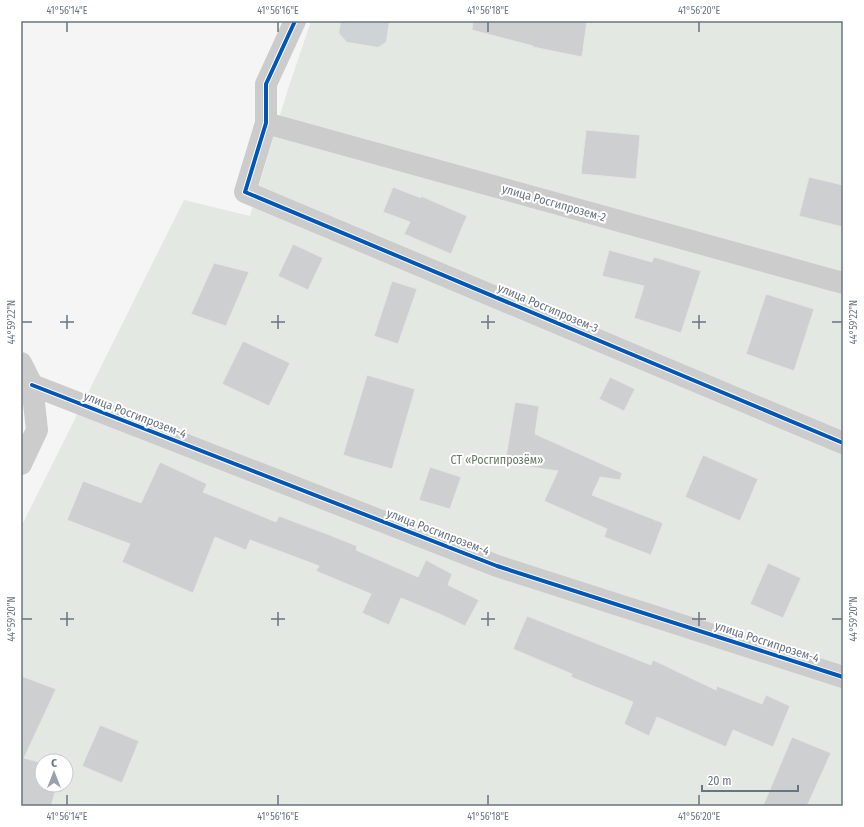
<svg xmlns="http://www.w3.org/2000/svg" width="864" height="827" viewBox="0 0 864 827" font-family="'Fira Sans Condensed',sans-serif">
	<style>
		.green { fill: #e4e8e3; fill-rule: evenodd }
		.water { fill: #ced3d6 }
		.building { fill: #cecfd0; stroke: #e4e4e4 }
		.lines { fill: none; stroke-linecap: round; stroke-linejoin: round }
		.street { stroke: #cccccd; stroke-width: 22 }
		.cycleway-casing { stroke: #fff; stroke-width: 6 }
		.cycleway { stroke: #0057b8; stroke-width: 4 }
		.ticks { fill: none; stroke: #697481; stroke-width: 1.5 }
		.labels { text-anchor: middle; stroke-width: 4; stroke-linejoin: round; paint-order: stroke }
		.street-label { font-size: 12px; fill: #697481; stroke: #fff }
		.park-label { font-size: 12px; fill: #697967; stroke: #fff }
		.neatline { fill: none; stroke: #697481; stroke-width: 1.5 }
		.ticks-label { font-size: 10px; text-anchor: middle; fill: #697481 }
	</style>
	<rect width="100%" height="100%" fill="#f5f5f5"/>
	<!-- green -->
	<path class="green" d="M311 21H843V806H21V527L184 200 250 216 287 92ZM42 761H66V785H42Z"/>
	<!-- water -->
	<path class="water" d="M341 21H389L386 42 378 47 347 42 339 33Z"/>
	<!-- building -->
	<path class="building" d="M473 21H587L582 57 533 47V46L472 30Z
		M586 130 640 135 636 179 581 174Z
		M809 177 843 185V227L799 216Z
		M393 187 421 198V196L467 216 451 254 404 234 410 222 383 212Z
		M293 244 323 258 308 290 278 276Z
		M609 250 652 262 654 257 701 271 681 333 634 318 644 286 602 276Z
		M214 263 249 272 226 326 191 314Z
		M392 281 417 289 398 344 374 336Z
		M766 294 814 309 794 371 746 354Z
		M243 341 290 363 269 406 222 384Z
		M367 375 415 389 392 469 343 455Z
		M610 377 635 389 624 411 599 399Z
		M515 402 539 406 535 434 622 473 620 480 600 477 592 495 663 523 651 555 604 537 607 529 544 501 558 471 505 463Z
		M703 455 758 479 740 521 685 497Z
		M160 462 207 484 203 492 276 522 279 516 332 536 357 546 356 550 418 577 426 560 452 574 448 585 479 600 465 626 442 615 401 598 389 625 362 613 371 594 316 571 319 566 250 540 246 550 215 537 193 593 122 562 130 544 67 520 83 481 141 503Z
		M430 467 461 477 450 509 419 500Z
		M768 563 801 578 783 618 750 604Z
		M527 616 651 665 653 660 716 690 717 686 762 704 766 695 790 706 773 747 733 730 726 747 657 717 649 736 624 724 633 702 571 677 572 674 513 649Z
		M21 676 56 689 24 758 42 763V785H57L51 806H21Z
		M100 725 139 741 122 783 82 766Z
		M792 737 831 753 807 806H763Z"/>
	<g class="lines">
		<!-- street -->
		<path class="street" d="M295 21 266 84V123L245 192 843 443
			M266 123 843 283
			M21 363 32 385 37 430 21 464
			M32 385 497 566 843 677"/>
		<!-- cycleway casing -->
		<g class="cycleway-casing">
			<path id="cycleway" d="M295 21 266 84V123L245 192 843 443
				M32 385 497 566 843 677"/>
		</g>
		<!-- cycleway -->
		<use href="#cycleway" class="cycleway"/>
	</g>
	<!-- ticks -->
	<path class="ticks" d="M67 22V32M278 22V32M488 22V32M699 22V32M67 315V329M278 315V329M488 315V329M699 315V329M22 322H32M60 322H74M271 322H285M481 322H495M692 322H706M832 322H842M67 612V626M278 612V626M488 612V626M699 612V626M22 619H32M60 619H74M271 619H285M481 619H495M692 619H706M832 619H842M67 795V805M278 795V805M488 795V805M699 795V805"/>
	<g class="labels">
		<!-- street labels -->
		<g class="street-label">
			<text transform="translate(554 203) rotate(16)" y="4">улица Росгипрозем-2</text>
			<text transform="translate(548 308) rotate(23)" y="4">улица Росгипрозем-3</text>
			<text transform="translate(135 415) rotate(21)" y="4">улица Росгипрозем-4</text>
			<text transform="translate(438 532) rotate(21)" y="4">улица Росгипрозем-4</text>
			<text transform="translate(767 642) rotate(18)" y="4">улица Росгипрозем-4</text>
		</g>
		<!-- park labels -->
		<g class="park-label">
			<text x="497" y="464">СТ «Росгипрозём»</text>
		</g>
	</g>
	<!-- border -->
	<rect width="864" height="827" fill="none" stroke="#ffffff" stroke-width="44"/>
	<!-- north arrow -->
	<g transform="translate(54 773)"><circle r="19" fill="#ffffff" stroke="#c3c7cd"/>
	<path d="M0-3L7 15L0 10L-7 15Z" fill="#9aa1aa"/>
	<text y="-6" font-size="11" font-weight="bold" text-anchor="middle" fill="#697481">С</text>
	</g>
	<!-- scale -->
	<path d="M702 785v6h96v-6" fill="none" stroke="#697481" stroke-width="2"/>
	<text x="708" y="785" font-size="12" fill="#697481" stroke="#ffffff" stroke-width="3" paint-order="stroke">20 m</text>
	<rect x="22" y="22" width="820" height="783" class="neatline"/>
	<g class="ticks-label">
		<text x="67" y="14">41°56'14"E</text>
		<text x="278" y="14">41°56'16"E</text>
		<text x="488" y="14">41°56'18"E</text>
		<text x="699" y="14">41°56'20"E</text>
		<text transform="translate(11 322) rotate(-90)" y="4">44°59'22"N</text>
		<text transform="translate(853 322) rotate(-90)" y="4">44°59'22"N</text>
		<text transform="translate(11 619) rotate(-90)" y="4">44°59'20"N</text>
		<text transform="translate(853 619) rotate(-90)" y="4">44°59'20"N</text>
		<text x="67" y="820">41°56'14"E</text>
		<text x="278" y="820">41°56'16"E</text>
		<text x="488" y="820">41°56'18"E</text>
		<text x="699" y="820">41°56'20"E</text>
	</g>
</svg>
